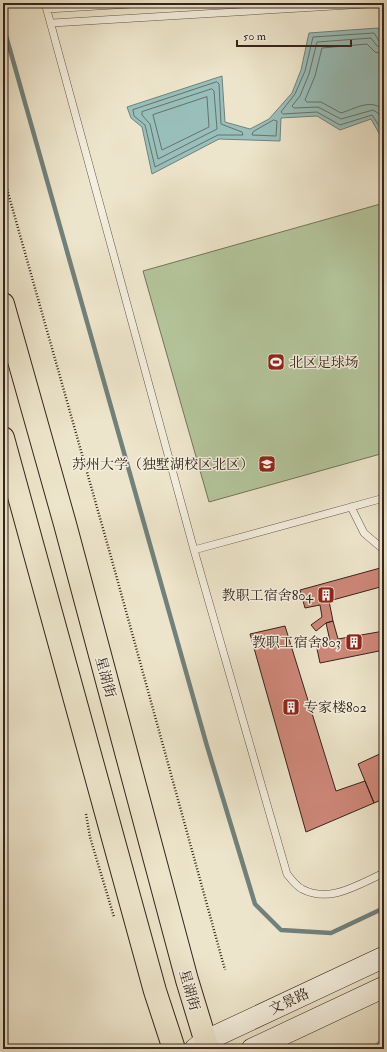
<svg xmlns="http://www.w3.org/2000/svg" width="387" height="1052" viewBox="0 0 387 1052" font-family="'IM FELL Double Pica','Noto Serif SC',serif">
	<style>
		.green { fill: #b4c59b; stroke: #74745c }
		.water { fill: #99bfba; stroke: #71817b }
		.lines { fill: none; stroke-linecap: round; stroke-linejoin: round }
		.shore { stroke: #66726b; stroke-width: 1 }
		.stream { stroke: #71817b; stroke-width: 4.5 }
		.canal { stroke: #99bfba; stroke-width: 16 }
		.building { fill: #ce8778; stroke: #34241c }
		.service-casing { stroke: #625448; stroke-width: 8 }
		.secondary-casing { stroke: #34241c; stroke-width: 22 }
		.primary-casing { stroke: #34241c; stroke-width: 24 }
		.path { stroke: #34241c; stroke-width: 2.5; stroke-dasharray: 1 2; stroke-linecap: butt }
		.service { stroke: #f3eedd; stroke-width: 7 }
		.secondary { stroke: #f3eedd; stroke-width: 21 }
		.primary { stroke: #ede5cb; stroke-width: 22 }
		.labels { text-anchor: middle; stroke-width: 3; stroke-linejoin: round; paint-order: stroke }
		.poi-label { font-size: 14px; fill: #34241c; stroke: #f3eedd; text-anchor: end }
		.street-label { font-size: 14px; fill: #34241c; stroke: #f3eedd }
	</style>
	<rect width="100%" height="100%" fill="#ede5cb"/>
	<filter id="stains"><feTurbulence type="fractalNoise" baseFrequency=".005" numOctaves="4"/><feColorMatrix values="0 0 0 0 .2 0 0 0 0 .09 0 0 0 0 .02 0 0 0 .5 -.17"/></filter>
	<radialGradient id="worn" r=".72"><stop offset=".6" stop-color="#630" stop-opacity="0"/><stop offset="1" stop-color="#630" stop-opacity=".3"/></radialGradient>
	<!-- green -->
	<path class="green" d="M384 203V453L209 502 143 271Z"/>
	<!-- water -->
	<path class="water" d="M378 28 384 42V142L371 119 340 130 317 116 281 118 280 141 219 139 152 174 142 127 131 118 127 107 222 76 225 122 250 129 269 119 292 93 301 70 309 33Z"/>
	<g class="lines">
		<!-- shore -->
		<path class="shore" d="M384 43 379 41 374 33 313 37 305 71 295 94 281 112 283 114 317 112 340 125 372 115 384 133
			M384 48 377 46 371 38 317 42 309 74 300 96 292 106 294 108 318 107 341 119 373 110 378 113 384 123
			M384 54 375 52 367 44 322 48 315 76 305 100 307 102H321L341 113C355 109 372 97 384 111
			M217 82 219 84 221 124 242 132 243 135H218L155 167 145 125 134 116 133 110Z
			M212 89 214 91 217 129 158 159 150 124 142 115V112Z
			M207 97 209 127 162 150 153 115Z
			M274 120 277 121 276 136 252 135 253 132Z"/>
		<!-- stream -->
		<path class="stream" d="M3 25 207 746 255 904 281 930 331 933 384 908"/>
		<!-- canal -->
		<path class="canal" d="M381 1049 384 1047"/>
	</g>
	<!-- building -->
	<path class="building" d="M384 567V586L329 601 333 621 326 623 316 631 311 625 322 617 320 605 305 608 300 590Z
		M333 621 338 639 384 631V650L320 663 316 644 330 641 326 623Z
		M285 626 336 791 365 781 374 803 306 832 250 634Z
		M384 752V799L374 803 358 764Z"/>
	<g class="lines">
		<!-- service casing -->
		<g class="service-casing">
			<path id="service" d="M45 3 194 550 287 874C291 879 296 886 302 889 330 904 359 884 384 873
				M47 9 148 3
				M52 23 384 3
				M351 507 364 533 384 550
				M194 550 384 498"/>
		</g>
		<!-- secondary casing -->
		<g class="secondary-casing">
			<path id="secondary" d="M195 1049 205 1041 384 957
				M252 1049 384 987"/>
		</g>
		<!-- primary casing -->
		<g class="primary-casing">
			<path id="primary" d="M3 304 65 524 187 980 208 1049
				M3 438 155 991 174 1049"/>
		</g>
		<!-- path -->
		<path class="path" d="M3 175 113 564 225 970
			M86 814 90 837 114 917"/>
		<!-- service -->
		<use href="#service" class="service"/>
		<!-- secondary -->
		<use href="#secondary" class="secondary"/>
		<!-- primary -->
		<use href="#primary" class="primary"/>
	</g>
	<!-- icons -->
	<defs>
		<g id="stadium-square" transform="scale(0.9)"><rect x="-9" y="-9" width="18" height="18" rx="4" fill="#8f2418" stroke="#f3eedd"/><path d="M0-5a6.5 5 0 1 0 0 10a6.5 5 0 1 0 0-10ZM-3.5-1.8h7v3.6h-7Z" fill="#fff"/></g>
		<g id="university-square" transform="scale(0.9)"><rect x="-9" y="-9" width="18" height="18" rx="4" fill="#8f2418" stroke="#f3eedd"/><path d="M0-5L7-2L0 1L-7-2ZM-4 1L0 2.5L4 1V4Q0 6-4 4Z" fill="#fff"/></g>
		<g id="building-square" transform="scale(0.9)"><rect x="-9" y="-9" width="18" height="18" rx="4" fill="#8f2418" stroke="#f3eedd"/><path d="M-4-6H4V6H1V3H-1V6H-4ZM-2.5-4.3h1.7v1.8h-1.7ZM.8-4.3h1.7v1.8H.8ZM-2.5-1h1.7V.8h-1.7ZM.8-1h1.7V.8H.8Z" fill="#fff"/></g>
	</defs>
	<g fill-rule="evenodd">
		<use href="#stadium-square" x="276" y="362"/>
		<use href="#university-square" x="267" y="464"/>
		<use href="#building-square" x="326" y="595"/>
		<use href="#building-square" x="354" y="642"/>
		<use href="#building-square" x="291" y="707"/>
	</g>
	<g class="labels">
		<!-- poi labels -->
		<g class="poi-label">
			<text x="289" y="367" text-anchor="start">北区足球场</text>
			<text x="254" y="469">苏州大学（独墅湖校区北区）</text>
			<text x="313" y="600">教职工宿舍804</text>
			<text x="341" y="647">教职工宿舍803</text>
			<text x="304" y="712" text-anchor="start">专家楼802</text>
		</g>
		<!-- street labels -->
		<g class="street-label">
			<text transform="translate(106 677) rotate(75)" y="5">星湖街</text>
			<text transform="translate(190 990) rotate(74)" y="5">星湖街</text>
			<text transform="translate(289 1001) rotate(-25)" y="5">文景路</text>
		</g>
	</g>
	<!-- margin -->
	<rect width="387" height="1052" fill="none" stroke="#ede5cb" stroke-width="16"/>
	<rect x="4" y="4" width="379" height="1044" fill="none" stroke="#34241c" stroke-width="2"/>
	<rect x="8" y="8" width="371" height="1036" fill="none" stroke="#34241c"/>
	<!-- scale -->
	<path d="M237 40v6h114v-6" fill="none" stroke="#34241c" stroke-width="2"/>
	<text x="243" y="40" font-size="12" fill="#34241c" stroke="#f3eedd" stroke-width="3" paint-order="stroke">50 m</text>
	<rect width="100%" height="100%" filter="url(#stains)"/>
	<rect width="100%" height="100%" fill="url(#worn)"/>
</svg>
